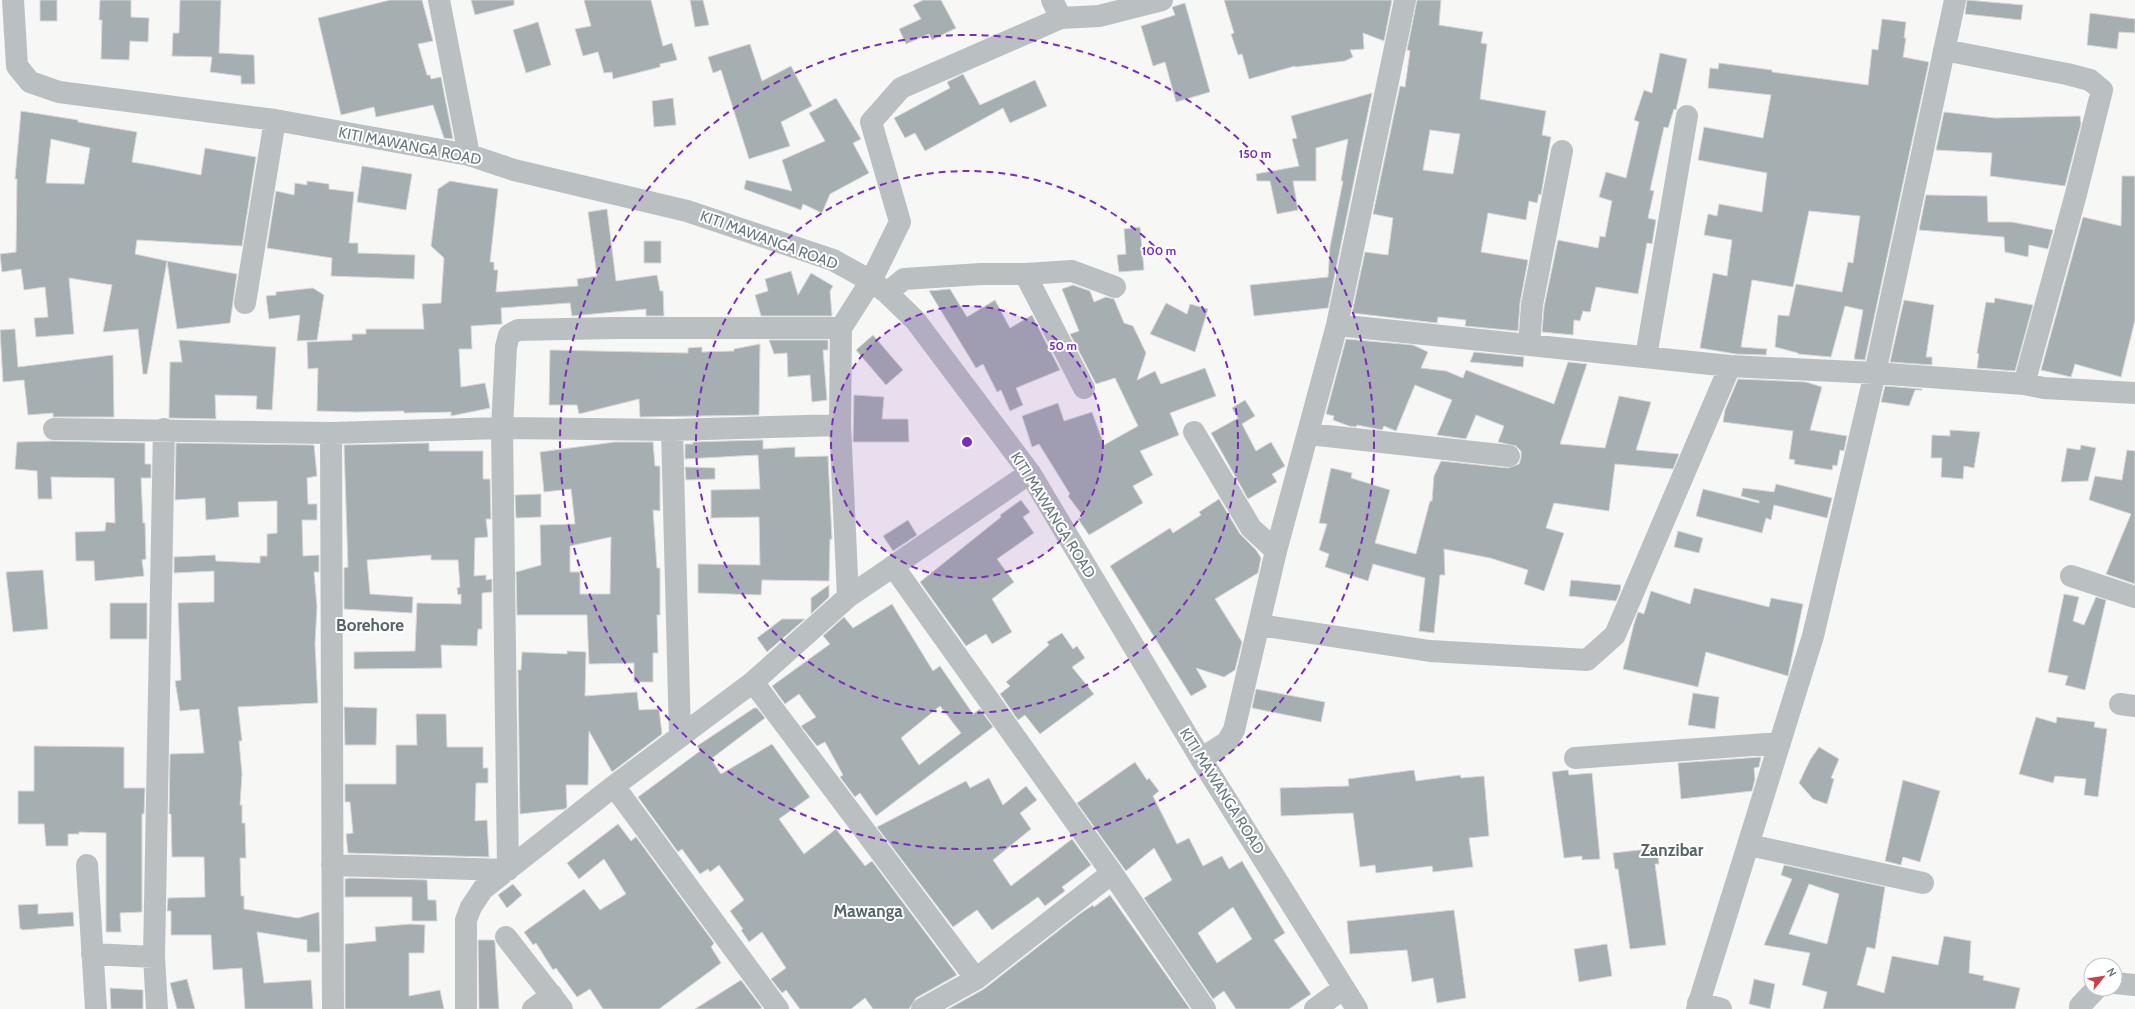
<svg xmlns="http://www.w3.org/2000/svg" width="2135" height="1009" viewBox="0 0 2135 1009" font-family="Cabin,sans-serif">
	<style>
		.building { fill: #a5aeb1; stroke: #d9d8d7; fill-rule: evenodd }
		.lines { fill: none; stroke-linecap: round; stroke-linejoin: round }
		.minor { stroke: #bac0c2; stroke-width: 22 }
		.ring { fill: none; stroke: #7b2cbf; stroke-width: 2; stroke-dasharray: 7 5 }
		.labels { text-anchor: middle; stroke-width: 4; stroke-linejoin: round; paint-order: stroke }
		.street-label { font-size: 15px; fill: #66787c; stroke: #fff }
		.quarter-label { font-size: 17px; font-weight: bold; fill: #576568; stroke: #fff }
		.centre { fill: #7b2cbf; stroke: #fff; stroke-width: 2 }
		.ring-label { font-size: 12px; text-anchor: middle; font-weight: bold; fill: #7b2cbf; stroke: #fff; stroke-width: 4; stroke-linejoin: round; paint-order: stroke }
	</style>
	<rect width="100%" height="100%" fill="#f7f7f5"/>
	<!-- building -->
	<path class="building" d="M40 0H57V21H40Z
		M100 0H131V17L149 18 148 42 130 41 129 60 101 59 102 20H99Z
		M180 0H221L219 53 254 55 255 84H241V76L210 72 212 57 172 56 173 33H179Z
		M390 0H422L433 41 418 44 427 75H430L431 79 441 77 453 139 444 138 433 105 376 117 374 107 341 115 318 18Z
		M471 0H514V5L475 15Z
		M584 0H651L663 46 672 43 677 60 660 64V67L613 79 612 72 604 73 598 52 583 56 575 29 591 26Z
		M690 0H703L709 25 695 27Z
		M923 0H941L956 28 932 40 929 34 906 44 899 29 921 19 913 5Z
		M1224 0H1392L1384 41 1363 33 1364 49 1350 50 1353 57 1345 61 1295 67V66L1249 79 1242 54 1238 55 1231 34 1234 33Z
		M1417 0H1441L1439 25 1483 32 1481 43 1487 44 1480 99 1546 111 1542 135 1551 137 1541 195 1539 194 1537 203 1529 201 1526 220 1488 213 1481 252 1528 260 1520 303 1518 331 1465 326 1466 320 1438 317 1437 323 1352 313 1365 252 1388 255 1393 218 1373 214 1400 86 1405 87 1410 51 1407 50ZM1430 130 1460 134 1453 174 1423 170Z
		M1967 0 2023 5 2021 20 1965 14Z
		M1185 3 1210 92 1176 102 1165 62 1153 66 1141 26 1175 15 1172 7Z
		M2090 13 2135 19V33L2119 32 2117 49 2087 45Z
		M1882 19 1906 22 1904 38H1906L1903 57 1929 62 1865 360 1854 359 1863 310 1845 306 1831 357 1798 354V353L1775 347 1778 315 1789 316 1796 284 1842 292 1848 262 1853 263 1860 216 1809 211 1793 287 1752 280 1741 347 1767 349 1766 355 1736 354 1700 348 1713 273 1727 276 1732 240 1704 235 1708 214 1717 216 1719 204 1762 212 1767 173 1698 160 1704 127 1763 138 1771 95 1708 88 1710 68 1718 69 1719 63 1772 70V72L1868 85 1872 49 1878 50Z
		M538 22 551 65 526 73 513 30Z
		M750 44 762 81 791 66 812 106 781 122 790 146 749 159 721 70 713 73 708 57Z
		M1660 53 1687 59 1676 110 1674 109 1668 128 1664 127 1650 190 1654 191 1648 218 1656 220 1652 244 1647 243 1638 294 1596 287 1590 312 1583 311 1580 321 1574 320 1573 335 1542 332 1544 307 1558 240 1598 248 1600 236 1605 237 1612 201 1599 197 1606 172 1626 178 1639 122 1634 120 1644 90 1652 93Z
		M963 74 980 105 1035 80 1047 106 1010 123 1003 108 925 151 915 133 905 138 894 118 950 88 947 82Z
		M1372 93 1328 308 1254 316 1250 285 1328 277 1330 247 1343 181H1341L1348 139 1316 148V181H1293L1298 210 1277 214 1270 181H1257L1256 174 1299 166 1292 139 1297 138 1291 116Z
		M673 98 676 125 654 127 652 101Z
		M836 98 861 139 853 143 869 173 830 194 822 213 803 204 801 210 744 189 746 180 792 191 782 160 825 141 809 113Z
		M21 111 78 120V122L137 132 132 162 150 165 201 175 205 148 256 157 242 246 137 240 135 254 167 261 147 374H143L138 329 103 332 112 285 69 278 74 334 36 337 34 318 48 317 45 287 24 290 21 269 2 272 0 254 16 252 17 179H15ZM51 139 90 148 84 184 46 183Z
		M1944 112 1995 118 2080 116 2081 124 2065 186 1990 176 1992 153 1936 150Z
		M362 166 412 174 406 210 357 202Z
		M2122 176H2135V320L2121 377 2075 364 2071 377 2041 370 2083 217 2121 226Z
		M307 181 329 184V189L354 192 349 243H358V253L415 255 414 279 331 276 332 258 267 248 276 191 294 195 295 183 307 185Z
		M450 181 498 189 490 262H494V270H498L496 292 578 286 577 279 597 276 588 212 607 209 616 281 657 275 660 291H663L664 316H646V309L572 316 570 303 501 308 502 324 471 326 472 349H459L461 387 485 383 490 408 451 416V412L404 413V411L357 412 317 411 318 368 308 369 307 342 352 340V334H366V329H424L422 304 441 303 444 258 431 246 438 189Z
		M1926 195 1987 196 1988 222H2012L2053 230 2048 249 2029 245 2028 257 2005 252 2004 237 1919 230Z
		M1140 227 1144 270 1119 272 1117 255 1126 254 1124 229Z
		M644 241H661V263H644Z
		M167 261 237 274 230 323 177 329Z
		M791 271 798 295 811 273 833 286 830 291 832 316H761L755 295 768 291 765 279Z
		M1073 285 1090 291 1094 302 1106 297 1114 299 1124 323 1133 326 1146 353 1137 380 1155 371 1161 384 1205 368 1216 396 1170 413 1179 435 1140 451 1153 475 1133 486 1143 503 1089 535 1078 519 1083 516 1068 496 1070 494 1039 444 1032 447 1022 416 1058 403 1064 421 1092 412 1104 445 1138 426 1115 378 1096 384 1070 334 1079 331 1062 289Z
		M313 288 324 295 317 340 297 341 300 315 269 319 266 296 276 295V292Z
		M950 289 967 317 995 300 1010 328 1032 315 1060 370 1016 388 1023 405 1010 411 1001 390 997 392 983 364 976 368 929 291Z
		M1995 298 2033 305 2015 371 1977 368 1979 354 1977 353 1986 302 1994 303Z
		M1904 300 1934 305 1926 357H1932V365L1890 362Z
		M1166 303 1187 314 1190 304 1208 309 1195 352 1150 334Z
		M15 329 18 367 113 355 114 417H53V413L28 415 24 380 3 382 0 330Z
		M873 335 903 370 886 385 856 350Z
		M1346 339 1413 345 1428 352 1421 368 1446 371 1463 378 1466 370 1554 404 1568 362 1587 364 1560 444 1605 448 1619 396 1651 402 1636 450 1679 454 1673 469 1615 464 1609 511 1554 503 1546 528 1564 533 1544 591 1524 584 1528 570 1490 558 1444 549 1445 575H1440L1434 633 1419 631 1425 578 1373 564 1368 581 1325 567 1329 554 1319 550 1327 524 1319 523 1331 468 1352 473 1351 478 1390 490 1375 543 1416 554 1430 501H1432L1434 476 1441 461 1508 468 1519 464 1521 458V451L1516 446 1498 442 1504 426 1476 415 1466 439 1437 435 1452 400 1415 385 1396 431 1384 426 1382 430 1357 425 1356 427 1349 426 1333 420 1334 416 1326 414Z
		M179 340 276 347 272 410 256 409 257 396 215 395 216 419 169 418 170 362H182Z
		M769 340H828V350H823L827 400 812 402 810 375 788 377 787 353 774 354Z
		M760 344 759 415 640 417 639 399 579 414 577 405H549L550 350 688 353V348L702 347V352L734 351V349Z
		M1474 352 1524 357 1523 367 1470 362Z
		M1738 379 1806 382 1822 387 1810 430 1847 436 1844 451 1840 450 1837 466 1833 465 1832 470 1794 464 1795 460 1789 459 1793 431 1723 422 1725 410Z
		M1885 386 1922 389V390H1915L1909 406 1881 402Z
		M854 395 884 397 882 419H908L909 442H853Z
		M1245 400 1255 416 1242 424 1256 451 1271 442 1285 466 1272 474 1277 482 1248 499 1211 433 1238 418 1232 408Z
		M1950 430 1980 432 1974 468 1964 466 1963 479 1941 477 1942 458H1931L1932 435 1950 436Z
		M760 440H763V449L795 447V457L828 456 832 539H830L829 581 762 580 761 595 698 593V564L760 565 759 517 711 518V490L760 489 758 455 685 459V444H693V442Z
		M53 441 145 443V464H151V478H141L143 523H145L146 559 142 560 144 576 95 581 94 561H76L75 532 105 531 106 522 115 523 114 478 51 477 52 499H38L37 471 15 469 17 442Z
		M615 442H653L655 466H660V511L653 510 657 568H660V615H657L658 653H653V682H634V663L589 664 587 615H517L516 572 541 565 540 525 575 524 571 489 544 492 540 452ZM611 537 610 594H580V572H570V546Z
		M176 443 314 445 317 476 307 478 308 504H317V520H302L303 556 319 555V572H314L317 607 315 644 318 703 238 707 242 741H239L242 774 240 805H242V823H245L246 858H240L241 896H244V909L298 918 319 912 320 952H307V940L257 932 264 983 311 980 313 1009H245L242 968 213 970 211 935H171V911H167L168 898 205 897 204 857H172L171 814H169L170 754 204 753 199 709 180 711 175 681 181 680 178 603 214 602V571L174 573V557L215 555 216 561 260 563V556H267V534L277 533V501L238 502 239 517 206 520 205 498 175 500Z
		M429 443V451H483V479H490L491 519H486L488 537 475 538 474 576 486 575V580L492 579V592L482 593V629H478L477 646 441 645 442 668 354 669V652L415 651 417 603 461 604V594L458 595 457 588 460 587 458 560H431V555L367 560 370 594 413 597 412 613 344 609V568L348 567 344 445Z
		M2081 445 2096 448 2088 481 2061 482 2067 448 2080 450Z
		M2127 450 2135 451V584L2106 574 2131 514 2089 500 2095 476 2122 480Z
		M685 467 715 468V479L686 480Z
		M1776 484 1832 498 1827 518 1774 505 1771 520 1766 518 1762 533 1696 516 1703 489 1759 503V501L1741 496 1743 488 1774 492Z
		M541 494V517L516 518 515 495Z
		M1219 499 1240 534 1256 550 1261 558 1258 573 1215 599 1242 642 1235 670 1224 677 1196 668 1207 687 1191 696 1110 566 1170 528 1173 533 1201 515 1199 512Z
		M1021 500 1030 512 1023 517 1034 533 997 559 1014 582 992 599 1012 632 992 644 986 634 966 646 920 582 1001 517 1000 515Z
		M908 520 917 535 893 551 883 536Z
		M1678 531 1703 538 1699 553 1674 547Z
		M43 570 48 629 13 632 6 572Z
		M1571 580 1621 585 1620 591 1616 601 1569 596Z
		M829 585V597L811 614V598Z
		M1694 588 1769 607 1771 598 1803 604 1788 676 1706 652 1698 687 1623 669 1634 624 1638 612 1644 614 1651 591 1690 604Z
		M2064 594 2079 597 2073 621 2084 625 2096 597 2106 600 2085 690 2065 685 2068 676 2048 672Z
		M110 603H147V639H110Z
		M892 604 933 671 940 666 973 714 980 709 993 727 876 816 860 793 855 797 840 777 843 775 825 742 817 746 801 726 816 717 799 694 785 704 772 686 830 644 823 636 844 617 853 628ZM940 706 961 733 919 765 901 738Z
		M782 619H805L767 652 757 638Z
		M1062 633 1073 649 1077 646 1085 658 1072 667 1094 694 1040 734 1025 715 1018 720 1000 694 1010 686 1006 682 1049 645 1047 642Z
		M567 651 586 652 585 696 637 692 639 710 659 709 662 734 612 772 589 731 588 785H566L567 807 565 809 520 814 518 670H521L522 652 567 654Z
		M1256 689 1325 702 1321 722 1252 708Z
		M1693 693 1719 697 1715 729 1688 725Z
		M344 707 377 708 376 745H345Z
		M754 708H757L765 718 711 759 721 774 772 744 810 797 779 819 804 854 836 829 865 866 872 861 957 975 916 998 909 1009H873L865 998 851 1009H800L786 990 782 993 771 979 786 968 762 932 749 942 741 930 743 929 730 911 744 900 719 865 710 872 708 869 700 874 682 849 678 852 638 797 700 751 697 746Z
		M416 714H446L447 747H483V768H488V783H476L475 821 487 820 489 857 348 853 346 834 353 833 350 802H345V784H396V745H417Z
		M2036 717 2056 723 2057 717 2095 722 2094 727 2107 729 2098 797 2084 795 2086 779 2055 776 2053 783 2019 774Z
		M34 746 124 747V788H145L144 814H142V912L120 913 121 932H106V833L79 832V834H68V846H46L44 824H18V791H34Z
		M1819 747 1839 759 1831 778 1834 779 1827 804 1813 799 1799 783 1810 760Z
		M1761 757 1759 767 1754 768 1755 779 1752 791 1681 799 1678 763Z
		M1135 762 1147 780 1149 778 1159 791 1153 796 1177 844 1189 838 1203 866 1222 856 1229 869 1242 861 1285 933 1274 940 1311 994 1289 1009H1236L1224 991 1213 999 1144 898 1172 880 1154 848 1126 871 1077 803ZM1233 907 1252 939 1217 963 1198 933Z
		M1414 770 1416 781 1460 775 1461 778 1484 776 1489 836 1469 838 1473 867 1433 872 1432 866 1376 873 1375 865 1360 867 1353 813 1281 816 1280 788 1349 786 1348 779Z
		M1568 770 1569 775 1592 773 1600 859 1582 860V856L1564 858 1552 772Z
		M989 778 1003 805 1026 786 1037 800 1020 813 1031 829 993 860 1011 886 1072 839 1091 865 1062 887 1065 891 1045 906 1038 897 992 930 977 910 953 927 877 827 966 781 970 788Z
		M1903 780 1940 791 1920 862 1903 857 1901 865 1885 861Z
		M618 824 631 841 636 837 714 943 711 947 721 963 659 1009H603L590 989 577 997 556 968 553 970 536 943 533 945 524 932 584 889 600 910 626 894 604 859 579 879 567 863Z
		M1657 848 1659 864H1655L1666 945 1630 949 1618 869H1615L1613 853Z
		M1784 865 1885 887 1875 949 1867 947 1857 985 1884 993 1892 956 1938 965 1944 936 1971 941 1969 973 1984 976 1983 980 2020 988 2015 1009H1823L1827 992 1802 985 1810 953 1764 945 1792 879 1781 875ZM1809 884 1839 894 1827 944 1789 934Z
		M350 878 427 880 428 900H436L437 921H412V897H345V879Z
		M513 884 522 895 507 908 498 895Z
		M1110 895 1190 1009H948L984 989 1081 913 1093 905 1094 907Z
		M38 904V914L73 912 74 926 22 930V929H20L18 905Z
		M1454 910 1466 998 1437 1003 1433 978 1412 982 1407 950 1350 954 1347 921Z
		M411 924 425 925 424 953H409V996L440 990 444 1009H345V944L376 941 375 927Z
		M478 940H494L495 943 499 1009H479Z
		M1607 944 1612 976 1579 982 1574 949Z
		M187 979 195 1009H177L170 983Z
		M1754 979 1775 984 1770 1009 1749 1004Z
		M741 980 762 1008 760 1009H695Z
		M110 988 143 990V1009H111Z"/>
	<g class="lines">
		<!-- minor -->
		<path class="minor" d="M13 0 17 66 30 82 59 92 275 120 469 155 514 170 687 211 833 260 871 281 887 293 915 320 1030 473 1201 759 1357 1009
			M439 0 469 155
			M1052 0 1061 18 1099 16 1162 0
			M1944 50 2067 74 2090 80 2102 90 2076 194 2024 384
			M1025 274 1084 388
			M887 293 904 279 981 274H1025L1072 271 1115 287
			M245 303 275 120
			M1337 325 1730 366 1875 373 2024 384 2044 388 2135 393
			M841 328 871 281 900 222 871 122 901 88 1061 18
			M1529 345 1532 305 1562 151
			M1646 357 1687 116
			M54 429 331 433 502 428 672 430 840 425
			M672 430 680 736
			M1194 432 1251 528 1276 551
			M331 433 333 1009
			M1309 434 1509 456
			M893 566 1112 873 976 979 922 1009
			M2071 576 2135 597
			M1260 625 1430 651 1587 660 1615 635 1730 366
			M753 682 976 979
			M2120 704 2135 706
			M1575 758 1780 743
			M1201 759 1227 742 1234 730 1276 551 1337 325 1405 0
			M614 786 778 1009
			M1749 845 1923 883
			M87 865 96 1009
			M332 865 508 870 502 428 506 347 509 335 518 330 614 328H841L840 425 848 597
			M1112 873 1205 1009
			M506 937 562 1009
			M92 954 154 957
			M2115 983 2135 985
			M1698 1003 1721 1009
			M157 1009 154 957 164 429
			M466 1009V920L471 907 483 889 614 786 753 682 848 597 1030 473
			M533 1009 552 995
			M1315 1009 1344 988
			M1697 1009 1813 636 1875 373 1955 0
			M2080 1009V1006L2096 989"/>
	</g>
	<!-- distance rings -->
	<circle cx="967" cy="442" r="136" fill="#7b2cbf" fill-opacity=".12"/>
	<g class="ring">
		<circle cx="967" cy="442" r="136"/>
		<circle cx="967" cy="442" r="271"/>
		<circle cx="967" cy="442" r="407"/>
	</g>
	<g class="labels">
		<!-- street labels -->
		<g class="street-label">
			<text transform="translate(410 146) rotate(11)" y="5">KITI MAWANGA ROAD</text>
			<text transform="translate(769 240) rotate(20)" y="5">KITI MAWANGA ROAD</text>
			<text transform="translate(1053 515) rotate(58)" y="5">KITI MAWANGA ROAD</text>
			<text transform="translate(1222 791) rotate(58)" y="5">KITI MAWANGA ROAD</text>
		</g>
		<!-- quarter labels -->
		<g class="quarter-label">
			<text x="370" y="631">Borehore</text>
			<text x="1672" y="856">Zanzibar</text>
			<text x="868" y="917">Mawanga</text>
		</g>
	</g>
	<circle cx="967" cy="442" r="6" class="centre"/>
	<g class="ring-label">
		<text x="1255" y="158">150 m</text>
		<text x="1159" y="255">100 m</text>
		<text x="1063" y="350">50 m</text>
	</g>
	<!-- north arrow -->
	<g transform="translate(2103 977) rotate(60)"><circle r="19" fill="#ffffff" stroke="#c2c9cb"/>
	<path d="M0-3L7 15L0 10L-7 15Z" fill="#cc4044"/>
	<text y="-6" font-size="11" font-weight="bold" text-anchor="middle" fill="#66787c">N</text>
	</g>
</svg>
